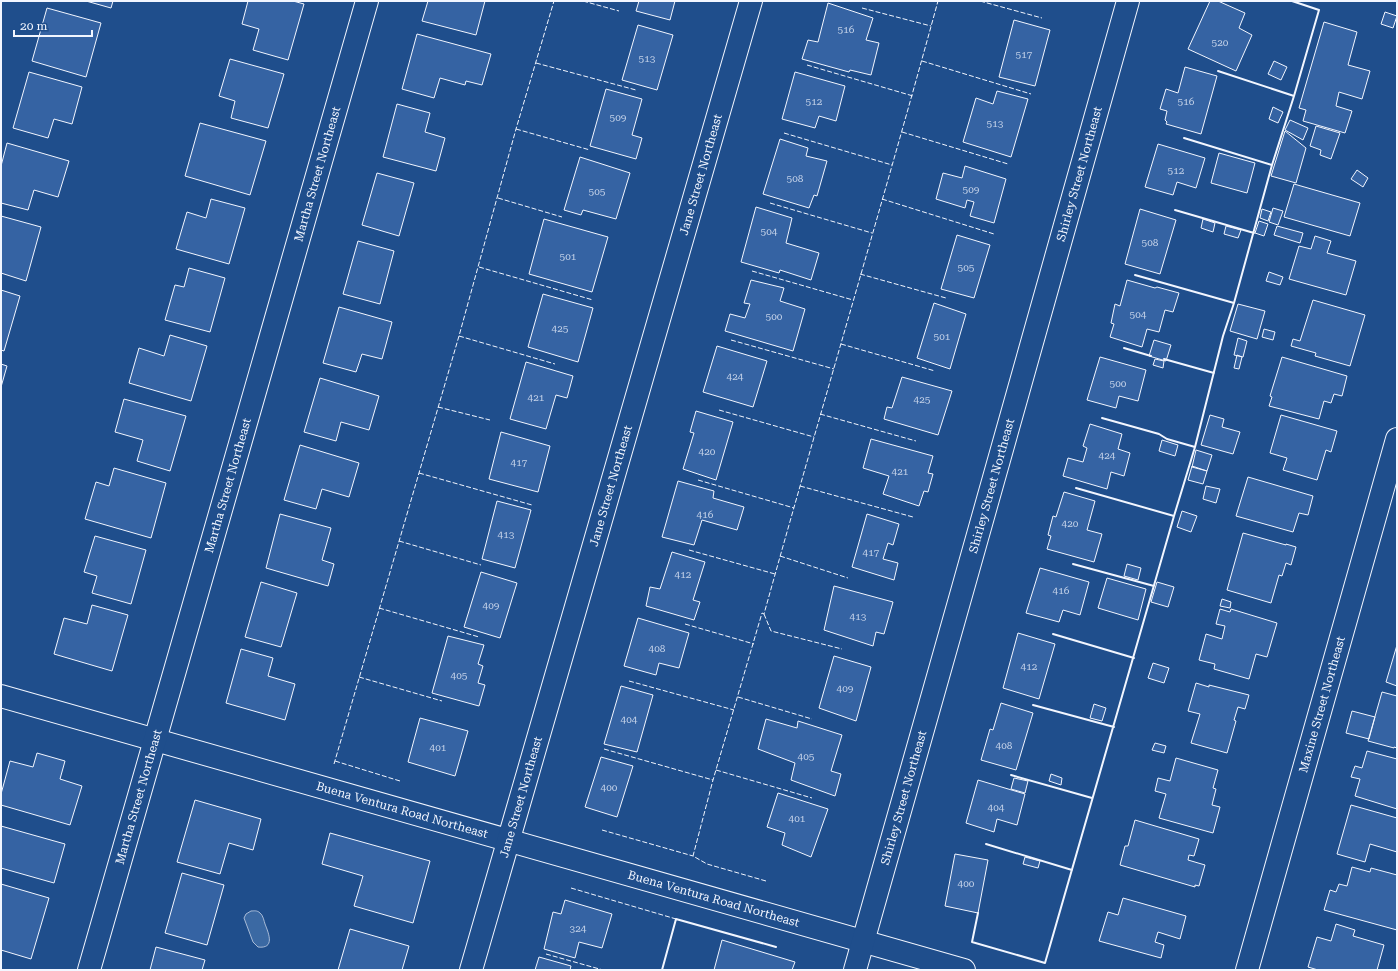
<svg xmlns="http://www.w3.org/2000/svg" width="1398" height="971" viewBox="0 0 1398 971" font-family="'Roboto Serif',serif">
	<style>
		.water { fill: #3b69a3; stroke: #a8bbd7 }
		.building { fill: #3563a3; stroke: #f2f6ff }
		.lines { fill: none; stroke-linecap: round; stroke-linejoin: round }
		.minor-casing { stroke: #f2f6ff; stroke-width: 24 }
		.minor { stroke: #1f4e8c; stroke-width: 22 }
		.fence { stroke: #f2f6ff; stroke-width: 1; stroke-dasharray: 5 2; stroke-linecap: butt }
		.wall { stroke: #f2f6ff; stroke-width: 2 }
		.labels { text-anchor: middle; stroke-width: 3; stroke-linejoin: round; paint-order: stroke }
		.number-label { font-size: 10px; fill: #c3d1e8 }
		.street-label { font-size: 12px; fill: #f2f6ff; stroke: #1f4e8c }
	</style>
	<rect width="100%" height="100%" fill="#1f4e8c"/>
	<!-- water -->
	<path class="water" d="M251 911C254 911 257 910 260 913 263 915 264 921 265 924 269 934 275 949 258 947L253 942 244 918 246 914Z"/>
	<!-- building -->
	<path class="building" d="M86 1H113L111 8Z
		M248 1H293L304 4 288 60 253 50 259 29 242 24Z
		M428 1H485L476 35 422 21Z
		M639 1H675L670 20 636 11Z
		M1210 1H1218L1245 13 1239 28 1252 35 1236 71 1188 49Z
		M828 3 873 18 866 40 879 43 871 75 850 70 849 72 802 59 808 40 818 42Z
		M47 8 101 23 86 77 32 61Z
		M1385 12 1397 16 1393 28 1381 24Z
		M1014 20 1050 30 1035 86 999 77Z
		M1324 22 1357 32 1348 65 1370 71 1362 99 1339 92 1336 106 1352 111 1345 133 1303 121 1306 110 1299 108Z
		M638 25 673 35 657 90 622 80Z
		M417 34 491 54 482 85 466 81 465 85 440 78 434 98 402 89Z
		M230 59 284 74 268 128 231 118 235 101 219 96Z
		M1274 61 1287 67 1281 80 1268 74Z
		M1185 67 1217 76 1201 134 1166 124 1167 122 1165 120 1167 111 1160 109 1166 89 1178 93Z
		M29 72 82 87 72 124 54 119 48 138 13 128Z
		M795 72 845 86 836 121 819 116 815 128 782 119Z
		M606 89 642 99 632 135 642 138 636 159 590 146Z
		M997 91 1028 99 1011 157 963 142 976 98 993 104Z
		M397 104 430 113 425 132 445 138 436 171 383 157Z
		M1273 107 1283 112 1278 123 1269 119Z
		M1290 120 1308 128 1303 140 1285 130Z
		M200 123 266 141 250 195 185 176Z
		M1316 126 1340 133 1331 159 1320 155 1321 150 1310 146Z
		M1285 131 1306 148 1296 183 1271 176Z
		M780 139 808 148 806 156 827 161 817 196 814 195 809 208 763 194Z
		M7 143 69 161 58 197 34 190 28 210 1 203V166Z
		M1158 144 1205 158 1196 188 1177 182 1173 195 1145 187Z
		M1219 153 1255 163 1247 193 1211 183Z
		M580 157 630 173 616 219 583 210 581 215 564 210Z
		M965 166 1006 179 994 223 970 216 974 202 967 200 965 208 936 199 943 173 962 178Z
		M1357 170 1368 178 1363 187 1351 179Z
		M377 173 414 183 399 236 362 225Z
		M1294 184 1360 203 1350 236 1284 217Z
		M211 199 245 208 229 264 176 249 187 212 206 218Z
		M756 207 792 218 786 243 819 253 811 280 780 270 779 273 741 262Z
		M1273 208 1283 211 1278 225 1269 222Z
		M1140 209 1176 220 1160 274 1125 264Z
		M1262 209 1271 212 1268 221 1260 218Z
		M1 216 41 227 26 281 1 273Z
		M544 219 608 237 592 292 529 274Z
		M1203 219 1215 223 1213 232 1201 228Z
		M1259 221 1268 224 1264 236 1255 233Z
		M1226 226 1241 230 1238 238 1224 234Z
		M1277 226 1303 233 1300 243 1274 235Z
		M957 235 990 245 974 298 941 289Z
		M1315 236 1331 241 1327 253 1356 261 1346 295 1289 279 1299 246 1311 249Z
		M358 241 394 251 380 304 343 294Z
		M189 268 225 278 210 332 165 320 175 285 184 287Z
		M1269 272 1283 277 1280 285 1266 281Z
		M751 280 784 288 780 301 805 309 793 351 725 331 730 314 745 318 750 304 744 303Z
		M1127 280 1155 288 1157 287 1179 293 1173 312 1165 310 1159 332 1147 329 1142 347 1110 337 1114 324 1111 323 1115 304 1120 306Z
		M1 290 20 296 4 351 1 350Z
		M543 294 593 308 578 362 528 347Z
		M1313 300 1365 315 1350 366 1315 356 1316 353 1291 346 1293 339 1300 341Z
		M934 303 966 314 950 369 917 358Z
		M1238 304 1265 311 1257 339 1230 331Z
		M339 307 392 322 382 359 362 354 356 372 323 363Z
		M1264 329 1275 332 1273 340 1262 337Z
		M170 335 207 346 191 401 129 383 139 348 164 356Z
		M1238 338 1247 341 1243 357 1234 355Z
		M1154 340 1171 345 1166 361 1149 356Z
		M717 346 767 361 753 407 703 392Z
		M1237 355 1242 357 1239 369 1234 368Z
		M1100 357 1146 370 1138 401 1119 396 1116 408 1087 400Z
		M1282 357 1347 376 1342 396 1334 394 1331 403 1324 401 1319 419 1269 406 1272 397 1270 396Z
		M1155 359 1164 361 1163 368 1153 365Z
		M526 362 573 376 567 398 556 395 546 429 510 419Z
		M1 364 7 366 1 387Z
		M902 377 952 391 938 435 884 419 887 407 892 408Z
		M320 378 379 396 369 430 341 422 336 441 304 432Z
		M124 399 186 416 170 471 137 461 143 440 115 432Z
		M696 411 733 422 716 480 683 469 694 433 690 432Z
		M1210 415 1224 419 1222 427 1240 432 1233 454 1201 445Z
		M1281 415 1337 431 1331 452 1326 450 1317 480 1283 470 1287 458 1270 453Z
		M1090 424 1122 434 1118 449 1130 453 1124 476 1111 472 1107 489 1063 476 1068 458 1083 462 1087 448 1083 446Z
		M501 432 550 446 538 492 489 479Z
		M871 439 933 456 928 473 933 474 928 492 924 491 919 506 883 494 889 476 863 468Z
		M1162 440 1178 445 1175 456 1159 451Z
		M300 445 359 463 349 497 322 489 316 509 284 500Z
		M1196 450 1212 455 1207 471 1192 467Z
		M1192 466 1207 471 1203 484 1188 480Z
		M114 468 166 483 151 538 85 519 96 482 109 486Z
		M1248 477 1313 496 1308 515 1299 513 1293 532 1236 516Z
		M678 481 714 491 713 498 744 507 737 530 702 520 694 545 662 537Z
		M1206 486 1220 489 1216 503 1203 499Z
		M1064 492 1095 501 1087 530 1102 534 1094 562 1047 549 1051 536 1048 535 1053 516 1056 517Z
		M497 501 531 510 515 568 482 559Z
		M1182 511 1197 516 1191 532 1177 527Z
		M280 514 331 528 322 560 334 564 328 586 266 568Z
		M867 514 899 524 893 545 888 543 883 559 898 563 894 580 852 567Z
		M1243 533 1286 545V544L1296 547 1291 565 1286 563 1282 576 1279 575 1271 603 1227 590Z
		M95 536 146 550 131 604 92 593 97 576 84 572Z
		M672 552 705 562 693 600 700 602 694 620 646 606 650 587 660 589Z
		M1127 564 1141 568 1138 580 1124 576Z
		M1040 568 1089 582 1080 615 1063 610 1059 622 1026 613Z
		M481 572 517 583 500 638 464 627Z
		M1107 578 1146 589 1138 620 1098 608Z
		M261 582 297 593 281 647 245 637Z
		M1157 582 1174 587 1168 607 1151 602Z
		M834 586 893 602 884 634 876 632 873 646 824 630Z
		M1222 599 1231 602 1230 608 1220 606Z
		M92 605 128 615 112 671 54 654 64 618 87 624Z
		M1220 609 1230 612 1231 609 1277 623 1267 657 1256 654 1249 679 1214 669 1215 664 1199 660 1206 634 1222 639 1225 626 1216 624Z
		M638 618 689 633 679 668 659 663 656 675 624 666Z
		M1018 633 1055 644 1039 699 1003 688Z
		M448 636 484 645 478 664 483 666 478 683 485 685 479 706 432 693Z
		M1397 645V686L1386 682Z
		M241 649 273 658 268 676 295 684 285 720 226 703Z
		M834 656 871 667 856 721 819 708Z
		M1153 663 1169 668 1164 683 1148 678Z
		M1196 683 1209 687V685L1249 695 1245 709 1238 707 1234 720 1236 721 1227 753 1191 743 1200 714 1188 711Z
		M621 686 653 695 637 752 604 744Z
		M1382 692 1397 696V748L1394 747V748L1368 741Z
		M1001 703 1033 713 1016 770 981 760 990 729 993 730Z
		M1094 704 1106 708 1102 721 1090 718Z
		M1352 711 1375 717 1369 739 1346 733Z
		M420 718 468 731 455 776 408 762Z
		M766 719 797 728 798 721 842 735 831 771 841 774 835 796 791 780 795 763 758 749Z
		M1155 743 1166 746 1164 753 1152 750Z
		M1367 751 1397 759V809L1355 796 1360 779 1351 777 1355 766 1362 768Z
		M37 753 65 761 60 779 82 786 70 825 1 805V794L10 761 33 767Z
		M601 757 633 766 617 817 585 807Z
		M1176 758 1218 770 1213 788 1216 789 1212 805 1220 807 1213 833 1159 818 1166 794 1155 791 1158 778 1170 781Z
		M1051 774 1062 778 1061 785 1049 781Z
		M1014 778 1028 781 1025 793 1011 789Z
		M978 780 1025 794 1017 825 997 819 994 832 966 823Z
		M778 793 828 809 811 857 782 845 785 833 767 827Z
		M195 800 261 819 253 850 229 843 220 874 177 862Z
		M1351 805 1397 818V852L1370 844 1365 862 1337 854Z
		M1135 820 1199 839 1194 856 1189 855 1188 860 1205 865 1199 886 1195 885V887L1120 865 1125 846H1128Z
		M1 826 65 844 54 883 1 868Z
		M330 833 430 861 413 923 354 906 363 876 322 864Z
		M955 854 988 860 978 913 945 906Z
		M1025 857 1040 861 1038 868 1023 864Z
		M1352 867 1370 872 1371 868 1397 875V930L1324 910 1330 890 1336 892 1339 884 1347 886Z
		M182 873 224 885 207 945 165 933Z
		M1 884 49 898 31 959 1 950Z
		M1123 898 1186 916 1180 939 1158 932 1155 942 1164 945 1161 958 1099 941 1108 912 1118 915Z
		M565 900 612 914 602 948 579 942 575 958 544 949 553 912 561 914Z
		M1336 924 1355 930 1353 936 1384 945 1377 970H1318L1308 967 1317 937 1331 941Z
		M350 929 409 946 402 970H338Z
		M722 940 795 962 792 970H714Z
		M156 947 205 960 202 970H150Z
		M539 957 571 966 570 970H535Z"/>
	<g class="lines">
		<!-- minor casing -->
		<g class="minor-casing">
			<g id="minor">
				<path id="s1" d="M1 696 964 970"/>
				<path id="s2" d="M89 970 367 1"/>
				<path id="s3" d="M471 970 751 1"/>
				<path id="s4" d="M855 970 963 588 1128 1"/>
				<path id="s5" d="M1247 970 1397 439"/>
			</g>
		</g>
		<!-- minor -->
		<use href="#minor" class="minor"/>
		<!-- fence -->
		<path class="fence" d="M583 1 619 11
			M980 1 1042 18
			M862 8 931 26
			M922 61 1031 94
			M536 63 636 90
			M807 65 913 96
			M516 129 590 150
			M902 132 1008 164
			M784 133 892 165
			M498 198 562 217
			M882 199 994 234
			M770 203 872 233
			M479 267 593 300
			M752 271 853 300
			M860 274 946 298
			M459 336 555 364
			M731 340 834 369
			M841 344 935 371
			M438 407 490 420
			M719 410 814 437
			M820 414 916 441
			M419 473 532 505
			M698 480 794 508
			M800 486 913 517
			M399 541 481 565
			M689 550 775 574
			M780 556 848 578
			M379 608 479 637
			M764 614 771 631 842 649
			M685 624 754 644
			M359 677 442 701
			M629 681 734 710
			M738 697 812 719
			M604 749 713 780
			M335 761 400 781
			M334 764 459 336 516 129 554 1
			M716 770 812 798
			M602 830 693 856
			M766 881 707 864 693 856 713 780 762 613 764 614C821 409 882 206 938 1
			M571 888 676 919
			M546 954 603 970"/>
		<!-- wall -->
		<path class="wall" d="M1218 71 1294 96
			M1184 138 1272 165
			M1175 210 1254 233
			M1135 275 1234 303
			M1124 348 1151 356
			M1164 359 1214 373
			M1102 418 1159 434 1167 439 1195 447
			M1076 488 1174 516
			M1073 564 1154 586
			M1053 634 1134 658
			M1033 705 1114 727
			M1011 775 1092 798
			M986 844 1072 870
			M978 913 972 942 1045 963 1174 516 1195 447 1223 336 1234 303 1272 165 1294 96 1319 10 1292 1
			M662 970 676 919 776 947"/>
	</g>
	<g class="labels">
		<!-- number labels -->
		<g class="number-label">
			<text x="846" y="33">516</text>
			<text x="1220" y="46">520</text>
			<text x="1024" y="58">517</text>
			<text x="647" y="62">513</text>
			<text x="814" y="105">512</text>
			<text x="1186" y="105">516</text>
			<text x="618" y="121">509</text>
			<text x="995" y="127">513</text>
			<text x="1176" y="174">512</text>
			<text x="795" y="182">508</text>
			<text x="971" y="193">509</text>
			<text x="597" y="195">505</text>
			<text x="769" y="235">504</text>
			<text x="1150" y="246">508</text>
			<text x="568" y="260">501</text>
			<text x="966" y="271">505</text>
			<text x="1138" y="318">504</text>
			<text x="774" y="320">500</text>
			<text x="560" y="332">425</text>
			<text x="942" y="340">501</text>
			<text x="735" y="380">424</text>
			<text x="1118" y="387">500</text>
			<text x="536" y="401">421</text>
			<text x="922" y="403">425</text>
			<text x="707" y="455">420</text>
			<text x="1107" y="459">424</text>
			<text x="519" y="466">417</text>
			<text x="900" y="475">421</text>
			<text x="705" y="518">416</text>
			<text x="1070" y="527">420</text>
			<text x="506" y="538">413</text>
			<text x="871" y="556">417</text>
			<text x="683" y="578">412</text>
			<text x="1061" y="594">416</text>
			<text x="491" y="609">409</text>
			<text x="858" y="620">413</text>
			<text x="657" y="652">408</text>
			<text x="1029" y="670">412</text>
			<text x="459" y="679">405</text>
			<text x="845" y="692">409</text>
			<text x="629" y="723">404</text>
			<text x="1004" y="749">408</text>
			<text x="438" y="751">401</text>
			<text x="806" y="760">405</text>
			<text x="609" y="791">400</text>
			<text x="996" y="811">404</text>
			<text x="797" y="822">401</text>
			<text x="966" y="887">400</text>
			<text x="578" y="932">324</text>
		</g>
		<!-- street labels -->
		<g class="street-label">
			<text dy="4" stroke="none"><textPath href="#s2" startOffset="828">Martha Street Northeast</textPath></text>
			<text dy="4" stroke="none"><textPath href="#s3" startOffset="828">Jane Street Northeast</textPath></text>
			<text dy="4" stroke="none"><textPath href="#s4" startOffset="827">Shirley Street Northeast</textPath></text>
			<text dy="4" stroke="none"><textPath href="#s2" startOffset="504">Martha Street Northeast</textPath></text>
			<text dy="4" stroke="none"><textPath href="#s3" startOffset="504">Jane Street Northeast</textPath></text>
			<text dy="4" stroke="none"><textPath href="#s4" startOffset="503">Shirley Street Northeast</textPath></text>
			<text dy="4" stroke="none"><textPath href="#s5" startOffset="276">Maxine Street Northeast</textPath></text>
			<text dy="4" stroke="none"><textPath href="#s2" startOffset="180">Martha Street Northeast</textPath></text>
			<text dy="4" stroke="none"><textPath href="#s3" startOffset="180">Jane Street Northeast</textPath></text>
			<text dy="4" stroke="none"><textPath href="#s4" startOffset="179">Shirley Street Northeast</textPath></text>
			<text dy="4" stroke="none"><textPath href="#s1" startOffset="417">Buena Ventura Road Northeast</textPath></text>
			<text dy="4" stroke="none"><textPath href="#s1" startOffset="741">Buena Ventura Road Northeast</textPath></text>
		</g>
	</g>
	<!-- border -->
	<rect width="1398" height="971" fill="none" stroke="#f2f6ff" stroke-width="4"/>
	<!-- scale -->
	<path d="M14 30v6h78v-6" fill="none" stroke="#f2f6ff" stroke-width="2"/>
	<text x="20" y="30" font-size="12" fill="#f2f6ff" stroke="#1f4e8c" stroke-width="3" paint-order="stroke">20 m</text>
</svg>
